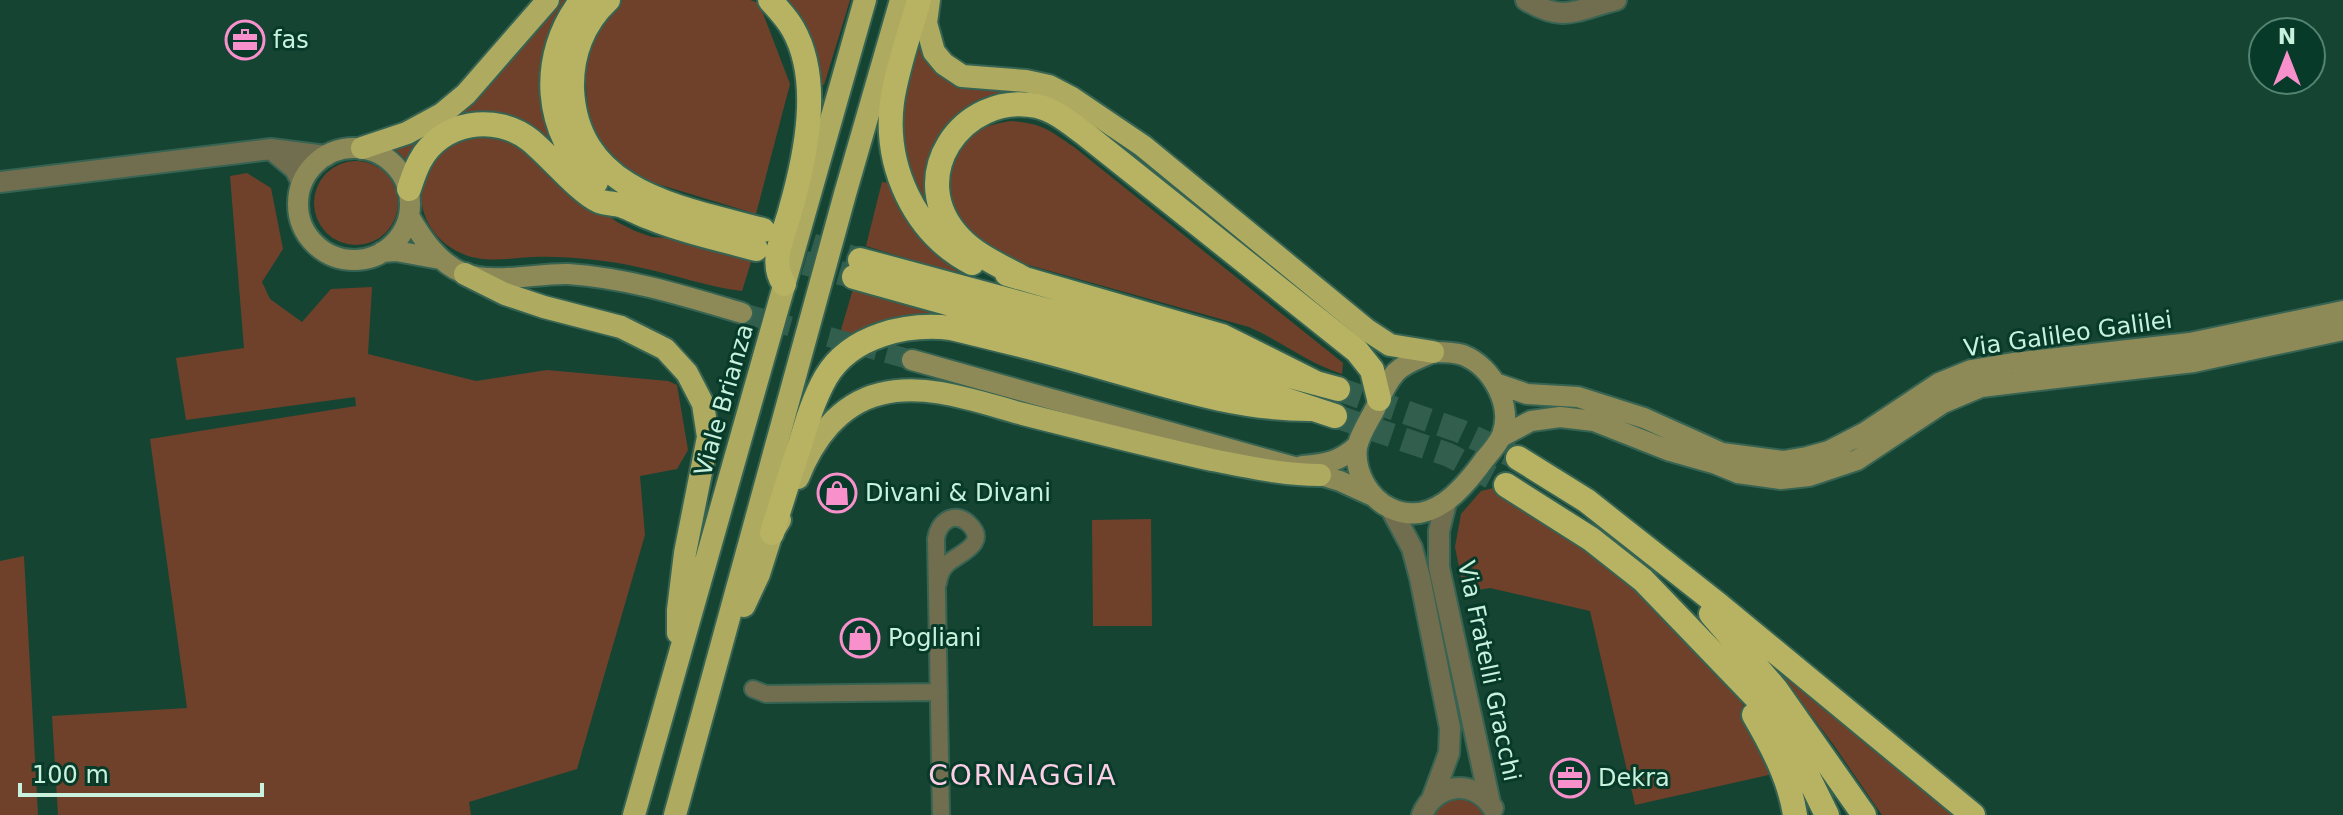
<svg xmlns="http://www.w3.org/2000/svg" width="2343" height="815" viewBox="0 0 2343 815" font-family="'DejaVu Sans',sans-serif">
	<style>
		.green { fill: #6f412b }
		.lines { fill: none; stroke-linecap: round; stroke-linejoin: round }
		.secondary-tunnel { stroke: #315e4d; stroke-width: 20; stroke-dasharray: 20 10; stroke-linecap: butt }
		.motorway-tunnel { stroke: #315e4d; stroke-width: 24; stroke-dasharray: 24 12; stroke-linecap: butt }
		.minor-casing { stroke: #366352; stroke-width: 20 }
		.tertiary-casing { stroke: #366352; stroke-width: 24 }
		.secondary-casing { stroke: #366352; stroke-width: 24 }
		.trunk-casing { stroke: #366352; stroke-width: 26 }
		.motorway-casing { stroke: #366352; stroke-width: 28 }
		.minor { stroke: #706e4f; stroke-width: 16 }
		.tertiary { stroke: #706e4f; stroke-width: 20 }
		.secondary { stroke: #8d8a58; stroke-width: 20 }
		.trunk { stroke: #aeaa60; stroke-width: 22 }
		.motorway { stroke: #b8b362; stroke-width: 24 }
		.labels { text-anchor: middle; stroke-width: 6; stroke-linejoin: round; paint-order: stroke }
		.poi-label { font-size: 24px; fill: #c8f1de; stroke: #083a29; text-anchor: start }
		.street-label { font-size: 24px; fill: #c8f1de; stroke: #083a29 }
		.quarter-label { font-size: 28px; letter-spacing: 2px; fill: #fdcfe7; stroke: #083a29 }
	</style>
	<rect width="100%" height="100%" fill="#164433"/>
	<!-- green -->
	<path class="green" d="M561 0H568L560 13 554 139 549 143 512 117 495 113H477L412 161 406 160 394 148 480 93 500 73Z
		M620 0H750L759 3 790 84 756 214 628 175 589 127 584 55Z
		M782 0H850L824 85 817 83Z
		M919 44 1015 89 1047 94 976 108 932 214 910 186 900 122 905 90 917 46Z
		M1011 121C1042 123 1049 130 1074 147L1343 363 1342 374C1308 363 1281 341 1249 327L1004 258C993 250 976 243 968 233 945 204 942 155 976 132 986 125 1000 123 1011 121Z
		M475 133 516 139 592 204 617 222 635 231 652 237 695 240 752 259 742 291C708 287 676 275 642 268 607 260 569 256 533 257 509 258 484 264 461 253 434 242 417 213 422 185 427 155 449 143 475 133Z
		M314 203a42 42 0 1 1 84 0a42 42 0 1 1-84 0Z
		M247 173 271 188 283 249 262 282 270 299 302 322 331 289 372 287 368 354 476 381 547 370 668 381 677 385 688 450 677 469 640 476 645 535 577 769 469 802 471 815H58L52 716 187 708 150 439 356 406 355 397 186 420 176 358 244 348 230 176Z
		M882 182 889 183C907 229 925 248 964 276L866 246Z
		M853 289 942 314 911 317 841 348 836 347Z
		M1506 485 1587 547 1724 665 1761 742 1773 774 1635 805 1590 611 1490 588 1464 592 1455 547 1461 514 1481 491Z
		M1151 519 1152 626H1093L1092 520Z
		M24 556 38 815H0V561Z
		M1738 630 1960 815H1882L1833 744 1804 706Z
		M1462 797 1478 806 1483 815H1432C1438 804 1449 798 1462 797Z"/>
	<g class="lines">
		<!-- secondary-tunnel -->
		<path class="secondary-tunnel" d="M742 313 912 360"/>
		<!-- motorway-tunnel -->
		<path class="motorway-tunnel" d="M778 235 860 260
			M770 253 854 277
			M1338 389 1460 431 1518 458
			M1335 416 1449 455 1506 485"/>
		<!-- minor casing -->
		<g class="minor-casing">
			<path id="minor" d="M938 583C939 576 941 570 946 565 954 555 992 545 968 523 953 510 938 523 936 539L941 815
				M753 689 766 694 939 692"/>
		</g>
		<!-- tertiary casing -->
		<g class="tertiary-casing">
			<path id="tertiary" d="M1526 0C1564 24 1578 9 1616 0
				M271 149 295 169 302 183
				M0 182 271 149 326 156
				M1446 503 1439 531V567L1490 803
				M1391 509 1412 548 1420 578 1450 728 1449 753 1432 799
				M1422 815C1435 783 1474 778 1493 808"/>
		</g>
		<!-- secondary casing -->
		<g class="secondary-casing">
			<path id="secondary" d="M298 204a56 56 0 1 1 112 0a56 56 0 1 1-112 0Z
				M409 216C422 238 438 263 463 273 493 285 536 273 568 274 628 278 685 296 742 313
				M382 252 396 251 440 259
				M1433 352C1443 352 1454 352 1463 355 1493 367 1513 406 1502 435 1498 444 1490 453 1484 460 1463 489 1431 528 1390 508 1369 498 1354 472 1357 448 1359 435 1369 421 1375 409 1380 397 1387 382 1396 372 1406 362 1421 358 1433 352Z
				M912 360 1294 467 1340 481 1373 496
				M1495 383 1527 394 1578 397 1644 418 1722 453 1783 461 1807 457 1829 451 1864 433 1939 383 1971 370 2013 363 2190 343 2343 311
				M1501 437 1531 421 1560 417 1594 421 1670 451 1716 464 1738 473 1781 479 1809 476 1857 460 1943 403 1981 387 2194 362 2343 330
				M1302 466C1326 464 1339 462 1357 446"/>
		</g>
		<!-- trunk casing -->
		<g class="trunk-casing">
			<path id="trunk" d="M929 0 926 23 934 52 944 64 962 76 1026 81 1049 86 1072 98 1143 146 1367 330 1390 345 1433 352
				M362 148 407 133 442 114 466 94 548 0
				M465 274 505 294 544 307 621 327 665 349 687 373 703 404 708 437 685 553 678 610V633
				M798 478C813 440 839 404 880 394 927 382 978 402 1023 414 1086 430 1149 446 1212 460 1249 467 1283 475 1320 475
				M744 606 759 574 772 533 780 520
				M634 815 865 0
				M675 815 845 194 901 0"/>
		</g>
		<!-- motorway casing -->
		<g class="motorway-casing">
			<path id="motorway" d="M582 0C538 56 543 133 596 182
				M608 0C583 23 571 55 572 89 577 194 682 208 763 230
				M770 0C778 9 787 18 793 29 822 80 806 155 791 208 785 233 768 261 784 284
				M919 0C910 33 897 67 892 102 884 166 914 233 972 263
				M409 189C412 180 415 170 420 161 441 121 496 113 530 140 550 156 578 191 599 201 606 204 616 203 623 206 632 209 641 215 651 218 684 232 721 239 756 249
				M860 260 1338 389
				M1007 274 1222 336 1316 383
				M854 277 1244 386 1335 416
				M1023 278C1001 266 977 256 960 238 903 179 961 91 1037 106 1055 110 1071 124 1085 134L1357 351 1372 370 1379 399
				M1518 458 1587 501 1720 606 1973 815
				M1506 485 1591 539 1643 580 1767 709 1795 750 1827 815
				M772 533C781 504 790 474 800 445 807 421 814 398 826 377 851 335 907 323 951 328 997 339 1042 350 1087 363 1163 384 1235 410 1314 409
				M1711 614 1775 688 1864 815
				M1754 715C1772 746 1790 780 1795 815"/>
		</g>
		<!-- minor -->
		<use href="#minor" class="minor"/>
		<!-- tertiary -->
		<use href="#tertiary" class="tertiary"/>
		<!-- secondary -->
		<use href="#secondary" class="secondary"/>
		<!-- trunk -->
		<use href="#trunk" class="trunk"/>
		<!-- motorway -->
		<use href="#motorway" class="motorway"/>
	</g>
	<!-- icons -->
	<defs>
		<g id="office-ring" transform="scale(2)"><circle r="9.5" fill="#083a29" stroke="#f890cc" stroke-width="1.5"/><path d="M-6-3h4V-5.5h4V-3h4V5H-6ZM-1-4.5V-3h2v-1.5ZM-6 0V1H6V0Z" fill="#f890cc"/></g>
		<g id="shop-ring" transform="scale(2)"><circle r="9.5" fill="#083a29" stroke="#f890cc" stroke-width="1.5"/><path d="M-5-2.5h2.3a2.7 3.5 0 0 1 5.4 0H5L5.5 6h-11ZM-1.5-2.5h3a1.5 2.3 0 0 0-3 0Z" fill="#f890cc"/></g>
	</defs>
	<g fill-rule="evenodd">
		<use href="#office-ring" x="245" y="40"/>
		<use href="#shop-ring" x="837" y="493"/>
		<use href="#shop-ring" x="860" y="638"/>
		<use href="#office-ring" x="1570" y="778"/>
	</g>
	<g class="labels">
		<!-- poi labels -->
		<g class="poi-label">
			<text x="273" y="48">fas</text>
			<text x="865" y="501">Divani &amp; Divani</text>
			<text x="888" y="646">Pogliani</text>
			<text x="1598" y="786">Dekra</text>
		</g>
		<!-- street labels -->
		<g class="street-label">
			<text transform="translate(2068 334) rotate(-8)" y="8">Via Galileo Galilei</text>
			<text transform="translate(724 400) rotate(-74)" y="8">Viale Brianza</text>
			<text transform="translate(1489 671) rotate(78)" y="8">Via Fratelli Gracchi</text>
		</g>
		<!-- quarter labels -->
		<g class="quarter-label">
			<text x="1023" y="785">CORNAGGIA</text>
		</g>
	</g>
	<!-- north arrow -->
	<g transform="translate(2287 56)"><circle r="38" fill="#083a29" stroke="#558371" stroke-width="2"/>
	<path d="M0-6L14 30L0 20L-14 30Z" fill="#f890cc"/>
	<text y="-12" font-size="22" font-weight="bold" text-anchor="middle" fill="#c8f1de">N</text>
	</g>
	<!-- scale -->
	<path d="M20 783v12h242v-12" fill="none" stroke="#c8f1de" stroke-width="4"/>
	<text x="32" y="783" font-size="24" fill="#c8f1de" stroke="#083a29" stroke-width="6" paint-order="stroke">100 m</text>
</svg>
